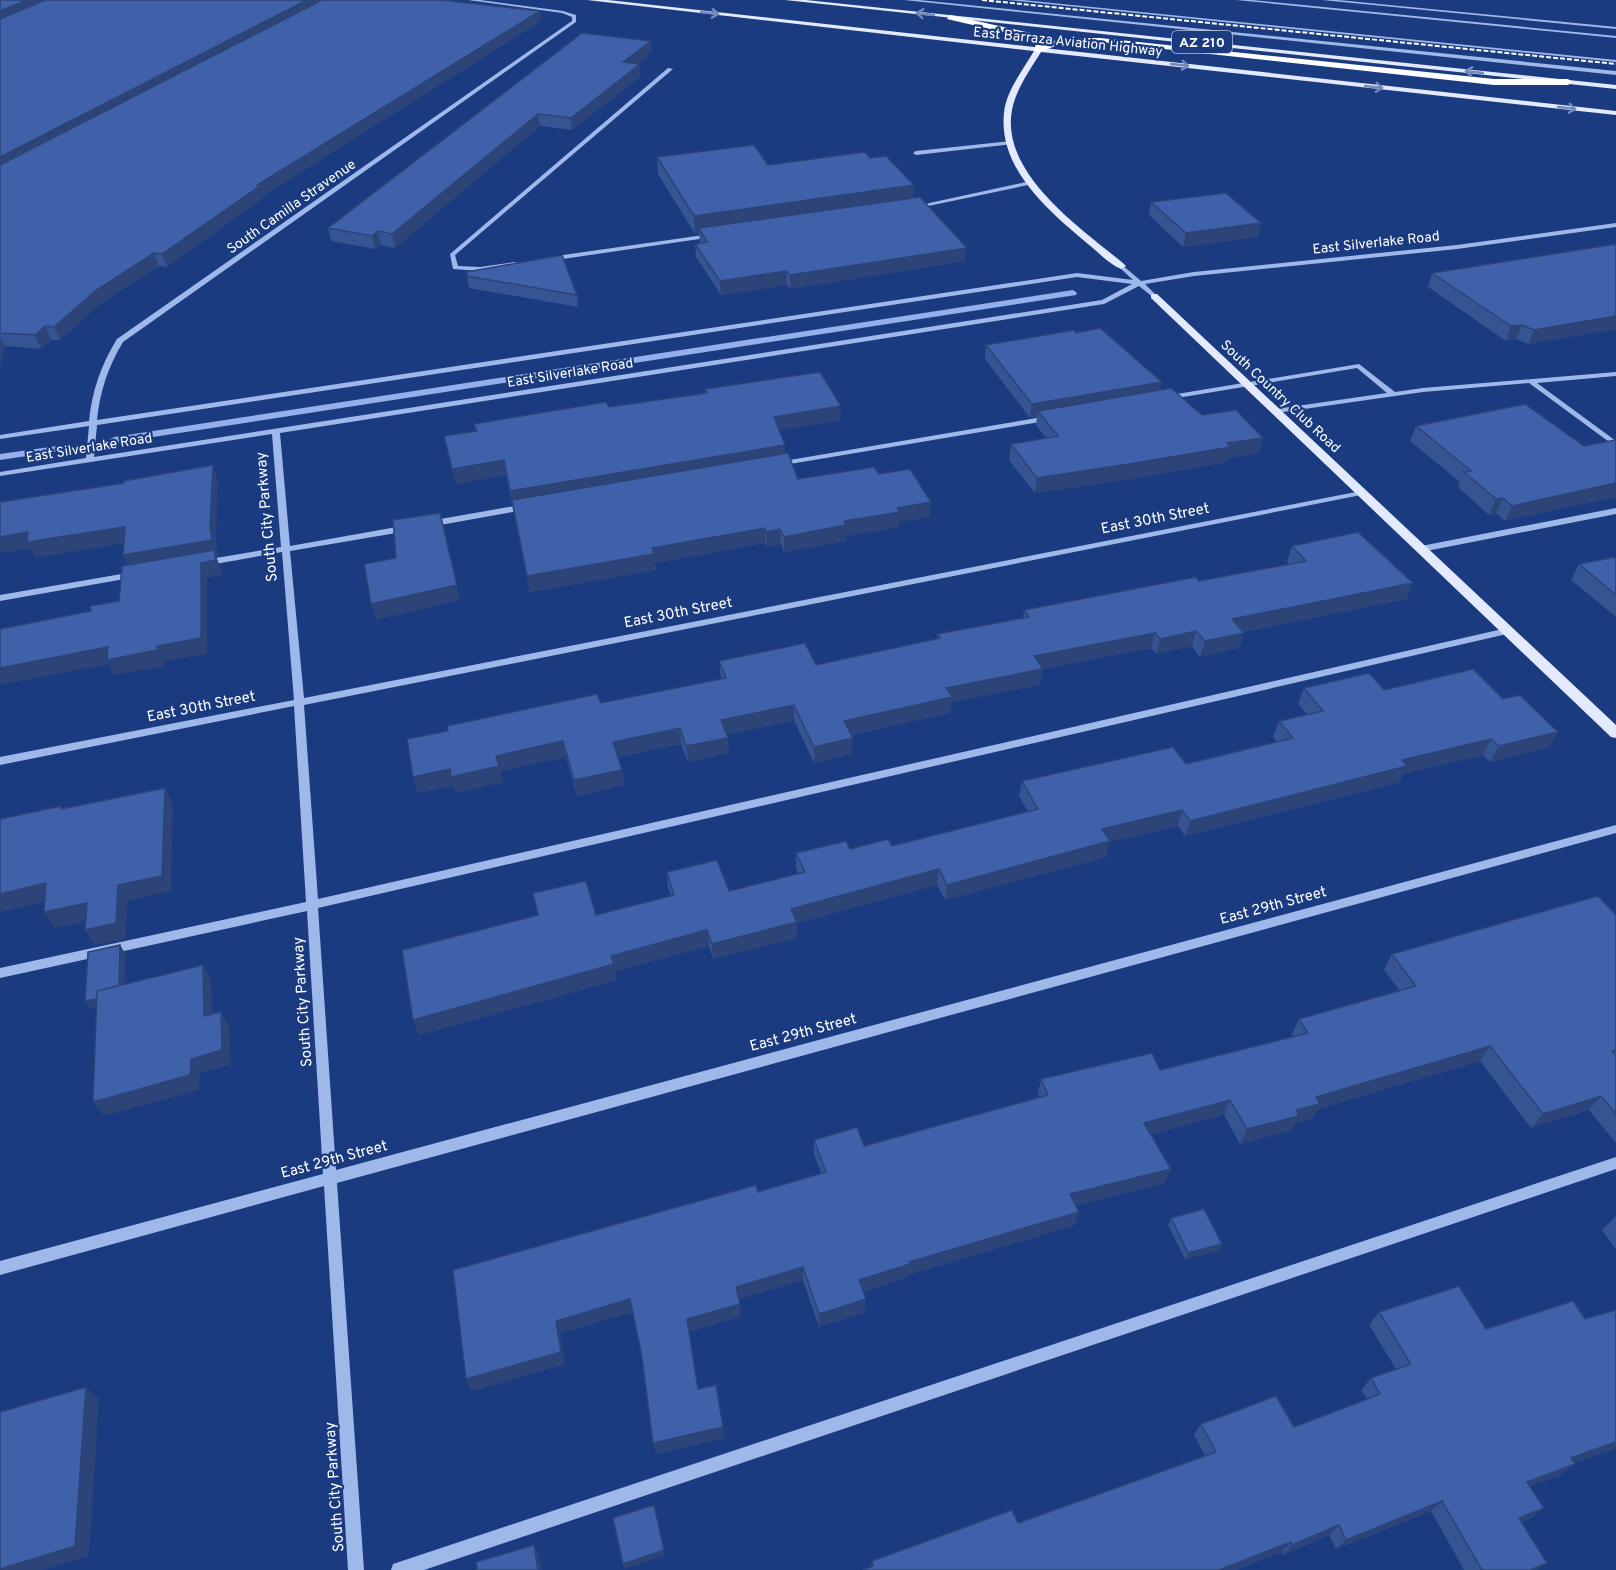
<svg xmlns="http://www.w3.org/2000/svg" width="1616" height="1570" viewBox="0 0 1616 1570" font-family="Overpass,sans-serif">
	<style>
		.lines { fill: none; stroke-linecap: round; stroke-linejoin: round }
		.stream { fill: #92b1ec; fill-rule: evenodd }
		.minor { fill: #9fb8ea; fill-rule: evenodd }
		.major { fill: #e3eafe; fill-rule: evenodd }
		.highway { fill: #fff; fill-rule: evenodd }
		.rail { stroke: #fff; stroke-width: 2; stroke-dasharray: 5 2; stroke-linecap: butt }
		.wall { fill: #365392 }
		.shaded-wall { fill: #2c4477 }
		.building { fill: #3f61aa; stroke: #2c4477; stroke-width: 1.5 }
		.oneway { stroke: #758ab9 }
		.labels { text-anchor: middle; stroke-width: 4.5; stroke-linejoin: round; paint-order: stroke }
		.far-street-label { font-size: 14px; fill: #fff; stroke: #1b3b81 }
		.shield { fill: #1b3b81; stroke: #bbc4d9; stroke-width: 1.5 }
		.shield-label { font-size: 14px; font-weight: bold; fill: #fff }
		.street-label { font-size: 15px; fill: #fff; stroke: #1b3b81 }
	</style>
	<rect width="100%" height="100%" fill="#1b3b81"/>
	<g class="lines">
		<!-- stream -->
		<path class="stream" d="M1073 290 1077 293 1076 295 114 443 109 440 114 437Z
			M57 446 62 449 61 451 0 460V454Z"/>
		<!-- minor -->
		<path class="minor" d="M468 0H480L563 11 576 15V22L123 342C108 367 100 391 97 420L1077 273 1133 280 1119 267V265L1121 264 1141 281 1194 272 1457 245 1616 223V227L1457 249 1194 276 1145 284 1157 296 1154 298 1139 286 1104 304 280 433 290 546 408 525 412 528 408 531 290 551 304 698 1361 491 1365 493 1361 495 304 705 318 899 1507 628 1512 631 1507 634 318 908 336 1170 1616 825V833L337 1183 364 1570H348L324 1186 0 1275V1261L323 1174 307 911 0 978V968L306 902 294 706 0 765V757L294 700 282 552 204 566 200 563 204 560 281 547 272 434 0 476V472L86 458 89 426 0 439V435L89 421C92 391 101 365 117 339L572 21V17L562 13ZM1077 277 1132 284 1102 300 94 457 97 425Z
			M904 0H919L1616 71V75Z
			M1008 0H1023L1616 60V62Z
			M1236 0H1252L1616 36V38Z
			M1322 0H1338L1616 27V29Z
			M668 68 673 69 455 255 458 266 480 267 515 262 518 264 517 265 480 271 453 269 450 254Z
			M1011 141 1013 142V144L916 155 913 153 916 151Z
			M1031 181 1034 183 1033 184 914 209 911 207Z
			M711 234 714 236 713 237 549 261 546 259 549 257Z
			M1359 364 1395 392 1423 388 1616 372V376L1537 383 1616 441V447L1529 383 1423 392 1276 413 1272 411 1276 409 1387 393 1357 368 1165 400 1161 398 1165 396Z
			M1049 416 1053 418 1052 420 778 466 774 464 778 462Z
			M526 504 530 507 529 509 429 527 425 524 429 521Z
			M1616 508V514L1421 552 1417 549 1421 546Z
			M133 572 136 573V577L0 601V595Z
			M1616 1157V1169L424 1570H391L393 1564 399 1562Z"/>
		<!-- major -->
		<path class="major" d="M587 0H608L1616 111V115L1041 52C1030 70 1016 89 1012 110 1000 174 1082 229 1124 264L1126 266 1121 269C1109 264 1098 252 1088 244 1050 212 998 169 1004 113 1006 91 1023 70 1034 51Z
			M785 0H806L1616 85V89Z
			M1151 294H1157L1616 725V738L1611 737 1151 298Z"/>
		<!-- highway -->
		<path class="highway" d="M950 15 1035 34 1044 43 1068 38H1100L1494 79H1568L1572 82 1568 85H1494L1100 42 1060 44 1038 53 1034 50 1036 44 1029 38 947 19Z"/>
		<!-- rail -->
		<path class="rail" d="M982 0 1616 64"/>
	</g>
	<!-- wall -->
	<path class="wall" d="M0 0 540 11 541 21 263 196V198L167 267 159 266 100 304 60 340H51L41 349 5 346 0 368Z
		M652 52 637 64 641 76 572 130 540 126 395 248 381 245 375 249 331 241 328 228Z
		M657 157 768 165 913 198 965 261 790 289 787 285 721 295 696 257 695 244 700 243 699 233 695 234 658 174Z
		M1151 202 1261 223 1258 237 1183 247 1149 215Z
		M1616 244V329L1528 344 1516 339 1506 341 1428 287 1432 273Z
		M467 276 577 295 578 307 469 288Z
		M1076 333 1162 382 1160 390 1202 415 1259 453 1228 458 1227 462 1132 479 1035 493 1009 460 1011 444 1046 438 1036 425 1037 417 1030 418 985 359 986 345Z
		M705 389 841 406V420L779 430 785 454 798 479 879 474 930 517 899 522V527L846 536V541L784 552 781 544 767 547 765 543 655 563 656 570 530 592 506 475 456 484 444 436 476 431 474 424 609 407 705 393Z
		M1416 426 1584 446 1505 521 1496 513 1489 515 1458 487 1460 482 1410 441Z
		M1292 546 1407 599 1243 632 1244 633 1239 648 1200 657 1192 646 1156 654 1151 648 1043 669 1040 685 951 702 950 713 851 735 852 754 814 763 794 720 727 735 729 753 688 762 681 744 618 757 622 770 624 785 577 796 566 757 500 771 503 782 456 793 453 785 418 793 413 777 601 703 721 679 719 661 816 665 937 639V634L1023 618 1024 610 1199 581 1289 564 1287 562Z
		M1616 557V617L1571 580 1579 564Z
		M1304 688 1384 690 1503 699 1558 732 1549 747 1490 762 1483 755 1403 774 1400 782 1185 836 1178 826 1109 842 1106 857 945 900 937 885 797 923V938L713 959 709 946 615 971 617 980 419 1035 596 915 671 896 668 888 667 872 729 891 799 874 796 869V853L892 846 1028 812 1019 796 1022 781 1186 764 1277 741 1273 737 1279 721 1307 714 1298 704Z
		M1616 915V1143L1589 1110 1531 1128 1480 1061 1318 1109 1313 1118 1295 1123 1292 1130 1240 1144 1224 1115 1150 1134 1165 1183 1076 1205 1075 1225 908 1275V1277L863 1292 865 1312 819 1327 803 1280 739 1299 741 1316 689 1332 698 1389 724 1438 656 1454 642 1357 633 1312 560 1333 565 1364 472 1391 466 1379 758 1192 821 1173 814 1154V1140L864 1146 1039 1097 1038 1094 1041 1079 1160 1070 1293 1037 1292 1034 1299 1019 1400 991 1384 970 1392 954Z
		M1616 1216V1249L1602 1230Z
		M1171 1218 1222 1244 1218 1251 1185 1259 1168 1225Z
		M1379 1312 1486 1329 1585 1319 1616 1448 1574 1463 1561 1475 1530 1486 1544 1508 1530 1519 1521 1522 1547 1563 1537 1570H1464L1431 1511 1336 1549 1329 1535 1283 1555 1282 1552 1235 1570H862L871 1567 872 1561 1018 1523 1205 1456 1194 1435 1201 1424 1294 1427 1367 1399 1361 1390 1371 1378 1396 1369 1369 1325Z"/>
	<!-- shaded-wall -->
	<path class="shaded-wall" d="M27 0H55L0 24V11Z
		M307 0H329L0 171V157Z
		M540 11 541 21 263 196V198L167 267 162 254 257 185Z
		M651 41 652 52 624 74 623 62Z
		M640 64 641 76 572 130 571 118Z
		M538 114 540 126 395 248 392 234Z
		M914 185 913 203 699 228V233L695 234 694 216Z
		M1261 223 1258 237 1183 247 1186 233Z
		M378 231 381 245 375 249 372 236Z
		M967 248 965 261 790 289V275Z
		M154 253 159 266 100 304 60 340 54 327 95 291Z
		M786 271 787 285 721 295 720 281Z
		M1616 316V329L1528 344 1534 330Z
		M1522 325 1516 339 1506 341 1511 326Z
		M45 326 51 340 41 349 35 335Z
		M0 337 5 346 0 368Z
		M1162 382 1159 396 1038 411 1037 417 1030 418 1032 404Z
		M841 406V420L774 431V417Z
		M1263 438 1259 453 1228 458 1227 462 1132 479 1035 493 1037 478Z
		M785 445V459L513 506 510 491Z
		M504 460 506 475 456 484 452 469Z
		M213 465 218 481 216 542 218 555 216 556 220 566 222 575 207 578V654L164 661 165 666 114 675 109 664 0 685V668L108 647 130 571 123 555 210 527Z
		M1616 483V497L1505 521 1512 506Z
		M1503 498 1496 513 1489 515 1496 499Z
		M931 502 930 517 899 522V527L846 536V541L784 552V537L897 508Z
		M125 527 132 542 35 558 31 549 0 553V537L28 532Z
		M444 528 460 600 376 620 371 604Z
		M765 528V543L655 563 656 570 530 592 527 576 652 548Z
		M780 529 781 544 767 547 766 532Z
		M1413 583 1407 599 1227 635 1232 619Z
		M1196 631 1192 646 1156 654 1160 639Z
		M1155 633 1151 648 1043 669 1040 685 951 702 950 713 844 736V721L1034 656Z
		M1244 633 1239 648 1200 657 1205 641Z
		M794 705V720L722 736 721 720Z
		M680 728 681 744 615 757 613 742Z
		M1558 732 1549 747 1490 762 1499 746Z
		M728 738 729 753 688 762 686 746Z
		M853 738 852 754 814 763V747Z
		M1491 739 1483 755 1403 774 1400 782 1185 836 1190 821 1402 760Z
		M563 741 566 757 500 771 503 782 456 793 453 785 418 793 413 777 496 756Z
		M622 770 624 785 577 796 574 780Z
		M165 788 173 804 171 891 127 901 126 939 94 945 85 930 118 885Z
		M1182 810 1178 826 1109 842 1106 857 945 900 947 885 1102 829Z
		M939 869 937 885 797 923V938L713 959 712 944 791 909Z
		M46 883 56 899 0 912V894Z
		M87 903 96 919 54 928 44 912Z
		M707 930 709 946 615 971 617 980 419 1035 413 1020 611 956Z
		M120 945 125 953 124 1001 90 1009 85 1001Z
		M203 965 211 980 213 1031 204 1016Z
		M221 1012 229 1027 231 1065 200 1073 199 1090 104 1116 93 1102 191 1059Z
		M1490 1046 1480 1061 1318 1109 1313 1118 1295 1123 1292 1130 1240 1144 1247 1129 1316 1097Z
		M1601 1096 1589 1110 1531 1128 1543 1114Z
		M1230 1100 1224 1115 1139 1138 1144 1123Z
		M1171 1169 1165 1183 1066 1208 1070 1194Z
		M1079 1212 1075 1225 908 1275V1277L858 1293 859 1280 909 1262Z
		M1222 1244 1218 1251 1185 1259 1188 1253Z
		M803 1267V1280L737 1300 736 1287Z
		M630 1299 633 1312 560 1333 565 1364 472 1391 466 1379 556 1321Z
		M866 1299 865 1312 819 1327V1314Z
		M740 1304 741 1316 689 1332 687 1319Z
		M86 1387 99 1399 89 1556 43 1570H0Z
		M723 1427 724 1438 656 1454 653 1443Z
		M1616 1442V1448L1557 1469 1571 1458Z
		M1575 1464 1561 1475 1514 1492 1527 1482Z
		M1442 1501 1431 1511 1336 1549 1346 1540Z
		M1544 1508 1530 1519 1506 1528 1519 1518Z
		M655 1510 665 1555 625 1569V1570L623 1564Z
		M1339 1525 1329 1535 1283 1555 1292 1545Z
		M1291 1542 1282 1552 1235 1570H1219Z
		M534 1545 539 1554 542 1570H538Z
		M1547 1563 1537 1570H1530Z"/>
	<!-- building -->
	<path class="building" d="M0 0H27L0 11Z
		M45 0H307L0 157V19Z
		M322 0H442L540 11 257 185 260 186 162 254 154 253 95 291 54 327 45 326 35 335 0 333V165Z
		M582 33 651 41 623 62 640 64 571 118 538 114 392 234 378 231 372 236 328 228Z
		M754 145 768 165 865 152 870 158 886 156 914 185 694 216 657 157Z
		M1226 193 1261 223 1186 233 1151 202Z
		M920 197 967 248 790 275 786 271 720 281 695 244 707 242 699 228Z
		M1616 244V316L1534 330 1522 325 1511 326 1432 273Z
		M562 255 577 295 467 276V272Z
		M1100 328 1162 382 1032 404 986 345 1074 330 1076 333Z
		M820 372 841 406 774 417 785 445 510 491 504 460 452 469 444 436 477 431 474 424 606 402 609 407 707 393 705 389Z
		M1171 388 1202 415 1236 410 1263 438 1227 443 1231 447 1135 463 1037 478 1011 444 1058 436 1038 411Z
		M1525 404 1584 446 1615 440 1616 441V483L1512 506 1503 498 1496 499 1464 472 1471 471 1416 426Z
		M788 453 798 479 874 467 879 474 910 469 931 502 897 508 900 512 844 521 846 525 784 537 780 529 766 532 765 528 652 548 654 554 527 576 512 500Z
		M213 465 210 527 212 540 123 555 125 527 27 542 28 532 0 537V502L124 483V481Z
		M440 513 457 585 371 604 364 564 396 558 393 520Z
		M1358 532 1413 583 1232 619 1244 633 1205 641 1196 631 1160 639 1155 633 1034 656 1043 669 946 688 952 697 844 721 853 738 814 747 794 705 721 720 728 738 686 746 680 728 613 742 622 770 574 780 563 741 496 756 499 766 451 777 450 769 413 777 407 739 448 731 447 726 597 694 601 703 726 678 719 661 805 643 816 665 940 638 937 634 1029 617 1024 610 1196 577 1199 581 1306 561 1292 546Z
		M214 550 216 560 201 563V638L157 646V650L107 660 108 647 0 668V629L91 611 90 606 119 601 122 566Z
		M1616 557V595L1579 564Z
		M1473 669 1503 699 1520 695 1558 732 1499 746 1491 739 1402 760 1407 766 1190 821 1182 810 1102 829 1110 841 947 885 939 869 791 909 797 922 712 944 707 930 611 956 614 964 413 1020 402 950 538 915 533 893 586 881 596 915 674 895 667 872 717 860 729 891 805 872 796 853 846 841 850 849 888 839 892 846 1038 809 1022 781 1173 747 1186 764 1293 738 1279 721 1323 711 1304 688 1369 673 1384 690Z
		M165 788 162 876 118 885 116 923 85 930 87 903 44 912 46 883 0 894V819L61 806V809Z
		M1598 896 1616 915V1050L1612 1051 1616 1055V1114L1601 1096 1543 1114 1490 1046 1316 1097 1320 1104 1296 1110 1299 1116 1247 1129 1230 1100 1144 1123 1171 1169 1070 1194 1079 1212 909 1262 910 1264 859 1280 866 1299 819 1314 803 1267 736 1287 740 1304 687 1319 698 1389 716 1385 723 1427 653 1443 642 1357 630 1299 556 1321 561 1352 466 1379 453 1270 756 1185 758 1192 826 1172 814 1140 857 1127 864 1146 1048 1095 1041 1079 1152 1053 1160 1070 1308 1033 1299 1019 1416 986 1392 954Z
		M120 945 119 986 97 991V999L85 1001 88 952Z
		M203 965 204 1016 221 1012 222 1050 191 1059 190 1075 93 1102 97 991Z
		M1204 1209 1222 1244 1188 1253 1171 1218Z
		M1459 1286 1486 1329 1573 1301 1585 1319 1616 1310V1442L1571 1458 1575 1464 1527 1482 1544 1508 1519 1518 1547 1563 1530 1570H1482L1442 1501 1346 1540 1339 1525 1292 1545 1291 1542 1219 1570H862L873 1566 872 1561 1012 1510 1018 1523 1216 1452 1201 1424 1276 1396 1294 1427 1380 1394 1371 1378 1411 1364 1379 1312Z
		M86 1387 75 1546 0 1569V1412Z
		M654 1505 664 1550 623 1564 613 1518Z
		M534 1545 538 1570H477L476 1562Z"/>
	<!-- one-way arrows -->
	<defs><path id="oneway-shaft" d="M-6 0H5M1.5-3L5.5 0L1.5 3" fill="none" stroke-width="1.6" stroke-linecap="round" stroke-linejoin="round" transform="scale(1.5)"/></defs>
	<g class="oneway">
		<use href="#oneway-shaft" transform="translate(710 13) rotate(6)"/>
		<use href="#oneway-shaft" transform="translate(925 14) rotate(-174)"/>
		<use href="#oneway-shaft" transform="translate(1180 65) rotate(6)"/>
		<use href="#oneway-shaft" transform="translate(1474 72) rotate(-174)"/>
		<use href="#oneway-shaft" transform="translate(1374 87) rotate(6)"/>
		<use href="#oneway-shaft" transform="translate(1567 108) rotate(6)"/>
	</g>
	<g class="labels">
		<!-- far-street labels -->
		<g class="far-street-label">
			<text transform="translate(1068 41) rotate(6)" y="5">East Barraza Aviation Highway</text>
			<text transform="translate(291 206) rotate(-35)" y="5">South Camilla Stravenue</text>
			<text transform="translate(1376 242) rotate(-6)" y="5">East Silverlake Road</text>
			<text transform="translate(570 372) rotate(-9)" y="5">East Silverlake Road</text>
			<text transform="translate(1281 396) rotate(43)" y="5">South Country Club Road</text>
			<text transform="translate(89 447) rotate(-9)" y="5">East Silverlake Road</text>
		</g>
		<!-- shield labels -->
		<rect class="shield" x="1172" y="31" width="60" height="22" rx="4.5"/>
		<g class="shield-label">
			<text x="1202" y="47">AZ 210</text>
		</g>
		<!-- street labels -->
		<g class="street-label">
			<text transform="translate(266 517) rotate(-95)" y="5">South City Parkway</text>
			<text transform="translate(1155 518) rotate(-11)" y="5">East 30th Street</text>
			<text transform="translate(678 612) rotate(-11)" y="5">East 30th Street</text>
			<text transform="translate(201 706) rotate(-11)" y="5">East 30th Street</text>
			<text transform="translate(1273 905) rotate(-15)" y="5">East 29th Street</text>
			<text transform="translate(302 1002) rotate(-94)" y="5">South City Parkway</text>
			<text transform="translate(803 1032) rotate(-15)" y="5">East 29th Street</text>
			<text transform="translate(334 1159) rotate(-15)" y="5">East 29th Street</text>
			<text transform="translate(334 1487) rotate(-94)" y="5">South City Parkway</text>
		</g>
	</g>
</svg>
